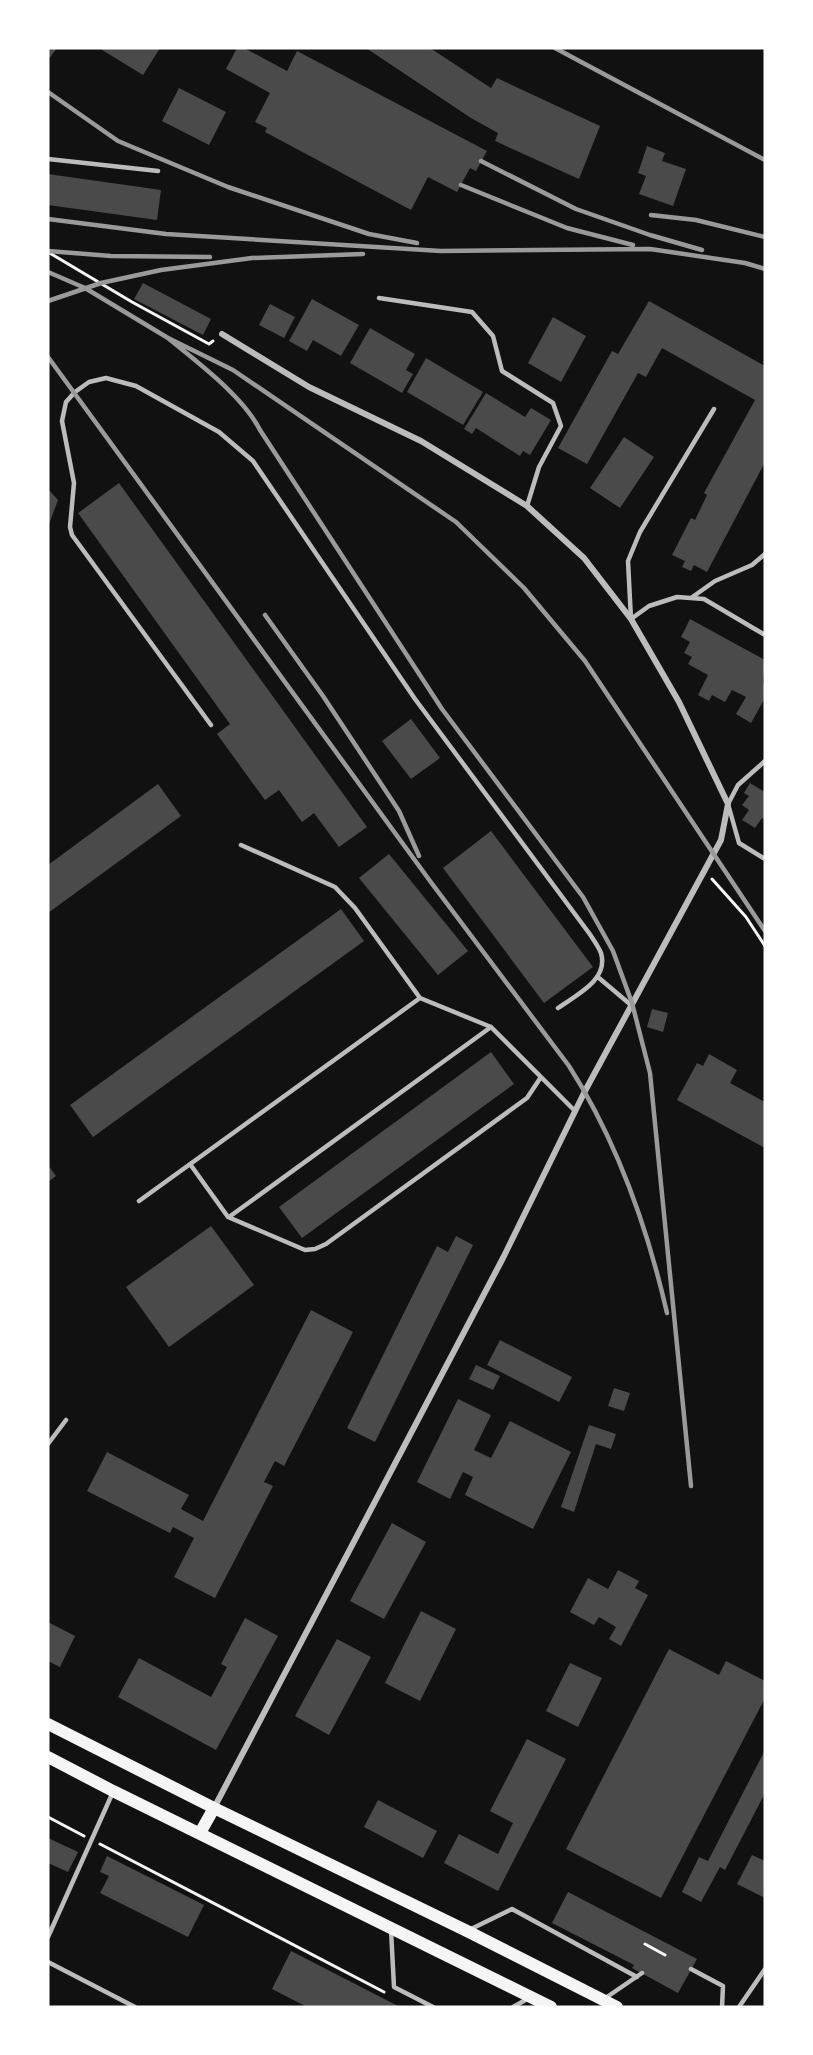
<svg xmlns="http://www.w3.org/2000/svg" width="813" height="2055" viewBox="0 0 813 2055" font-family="'Source Serif 4',serif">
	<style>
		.building { fill: #4a4a4a }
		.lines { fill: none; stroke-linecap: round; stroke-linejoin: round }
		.path { stroke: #f5f5f5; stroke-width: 3 }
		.service { stroke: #bcbcbc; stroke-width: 4.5 }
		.minor { stroke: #bcbcbc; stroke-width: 6 }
		.secondary { stroke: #f5f5f5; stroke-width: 12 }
		.rail { stroke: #9a9a9a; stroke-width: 4.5 }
	</style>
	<rect width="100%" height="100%" fill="#111"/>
	<!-- building -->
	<path class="building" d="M48 48H57L48 60Z
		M99 48H160L143 75Z
		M237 48H244L287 71 297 51 487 151 476 171 470 168 457 192 428 177 411 210 265 132 267 128 255 122 270 93 226 69Z
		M366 48H430L491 88 497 78 600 126 579 179 495 141 498 133 471 118Z
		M179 88 226 112 209 145 162 121Z
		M647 146 665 153 662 161 686 169 673 206 639 194 646 176 638 173Z
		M48 174 161 190 157 220 48 205Z
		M143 283 211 319 203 335 134 299Z
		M312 299 359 325 341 356 313 340 307 351 289 341Z
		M649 301 765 366V462L707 572 694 565 691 571 682 567 685 561 672 555 691 518 695 520 707 495 704 493 755 400 662 348 646 377 638 373 587 464 558 448 612 351 618 354Z
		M270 304 295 317 284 338 259 325Z
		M553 317 586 336 561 382 528 363Z
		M370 328 415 354 406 370 413 374 402 393 350 363Z
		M426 358 483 392 463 425 407 392Z
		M486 393 525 417 531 408 551 420 530 455 523 451 520 456 476 428 472 434 464 429Z
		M624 437 654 457 620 508 590 488Z
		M119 483 367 827 339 847 314 813 302 822 279 790 265 800 217 734 230 724 78 513Z
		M48 489 58 500 48 527Z
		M690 619 765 660 763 683 765 684V698L751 723 736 714 746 697 732 690 725 702 712 695 709 701 698 695 708 675 688 664 692 657 684 653 690 642 681 637Z
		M411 719 440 758 411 779 382 741Z
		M750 783 763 791 765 788V821L762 818 755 828 742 820 749 810 742 805 749 796 744 793Z
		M158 784 181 816 48 913V865Z
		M491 831 593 967 544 1003 443 868Z
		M389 854 468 951 438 975 359 878Z
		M341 909 364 941 93 1137 70 1105Z
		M652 1009 668 1013 663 1032 647 1027Z
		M491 1052 514 1084 302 1238 279 1207Z
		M709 1054 737 1070 730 1083 765 1102V1148L677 1100 697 1063 703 1066Z
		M48 1165 56 1176 48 1182Z
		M211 1226 254 1285 169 1347 126 1287Z
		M456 1236 473 1245 375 1442 347 1428 437 1246 448 1252Z
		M311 1310 353 1332 284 1466 275 1461 264 1482 273 1486 215 1598 174 1577 194 1538 173 1527 170 1533 87 1491 107 1452 189 1495 181 1509 203 1521Z
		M500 1340 572 1377 559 1402 487 1365Z
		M476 1365 500 1376 493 1390 469 1379Z
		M614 1388 630 1393 624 1411 608 1406Z
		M458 1399 491 1415 474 1450 491 1458 510 1421 571 1452 533 1529 465 1495 473 1477 463 1472 450 1499 417 1482Z
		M589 1425 616 1434 611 1449 596 1444 574 1512 561 1507Z
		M392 1523 426 1542 384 1619 350 1601Z
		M618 1570 639 1581 635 1588 648 1595 621 1646 609 1639 616 1627 599 1617 594 1625 570 1612 588 1578 608 1589Z
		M421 1611 456 1629 420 1701 385 1683Z
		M245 1618 278 1636 216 1750 118 1697 139 1658 211 1697 227 1667 221 1664Z
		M48 1622 75 1636 60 1667 48 1661Z
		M337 1639 371 1657 329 1735 295 1716Z
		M669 1649 719 1675 726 1661 765 1681V1698L661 1898 566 1849Z
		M570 1663 602 1678 578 1727 546 1711Z
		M527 1739 566 1759 498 1891 444 1863 459 1834 498 1854 513 1823 490 1811Z
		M765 1750V1793L725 1870 720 1867 701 1902 682 1892 699 1857 708 1861Z
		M378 1800 437 1831 423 1858 364 1827Z
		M48 1838 78 1852 68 1872 48 1863Z
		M752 1855 765 1861V1898L737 1884Z
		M107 1856 204 1905 188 1937 100 1893 109 1876 100 1872Z
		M568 1892 697 1959 678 1993 632 1968 634 1965 552 1923Z
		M291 1951 400 2007H307L272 1989Z"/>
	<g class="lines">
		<!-- path -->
		<path class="path" d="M48 252 132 302 209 344 213 341
			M712 879 746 917 765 946
			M48 1817 84 1836
			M100 1844 384 1992
			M645 1944 665 1955"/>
		<!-- service -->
		<path class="service" d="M48 159 158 171
			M379 298 472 312 493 336 502 371 553 403 561 426 539 467 527 506
			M691 598 715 581 752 565 765 554
			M631 619 628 561 640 532 714 409
			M631 619 649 606 677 597 704 599 765 635
			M211 725 72 535 70 527 74 483 62 421 66 402 75 392 89 382 106 378 136 386 219 432 253 461 415 699 589 933C593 939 598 946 601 953 609 980 576 995 558 1008
			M765 761 738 785 728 804 739 843 765 859
			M241 845 335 887 355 908 420 998 491 1027 575 1111
			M599 978 631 1005
			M190 1164 228 1217 305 1250 315 1249 326 1244 527 1098 541 1077
			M139 1201 420 998
			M229 1217 491 1027
			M48 1444 66 1420
			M391 1930 394 1987 433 2007
			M469 1930 512 1909 637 1977
			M48 1937 113 1792
			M48 1962 135 2007
			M691 1969 723 1986 722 2007
			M604 1999 642 1973
			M513 2007 529 1998
			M739 2007 765 1969"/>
		<!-- minor -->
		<path class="minor" d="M214 1808 503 1258 585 1091 721 840 728 804 679 702 631 619 584 558 527 506 421 441 309 387 222 334"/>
		<!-- secondary -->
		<path class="secondary" d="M48 1724 214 1808 467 1931 617 2007
			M48 1757 113 1791 551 2007
			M200 1833 214 1808"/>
		<!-- rail -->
		<path class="rail" d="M555 48 765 160
			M48 92 118 141 228 187 369 234 417 243
			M481 161 576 209 650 235 702 250
			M461 185 567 228 633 245
			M651 215 696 220 765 237
			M48 219 166 234 441 251 650 249 745 263 765 269
			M48 251 111 256 210 257
			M48 272 85 288 168 338 233 370 456 522 524 588 585 661 765 931
			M48 301 101 283 161 270 252 258 363 254
			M168 338C197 362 243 396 260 430L442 709 583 897 613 951 632 1003 650 1073 691 1486
			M48 357 430 881 569 1066C617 1141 647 1226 667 1313
			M265 615 323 696 399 811 419 856"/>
	</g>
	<!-- border -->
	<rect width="813" height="2055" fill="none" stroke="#ffffff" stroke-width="99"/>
</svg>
